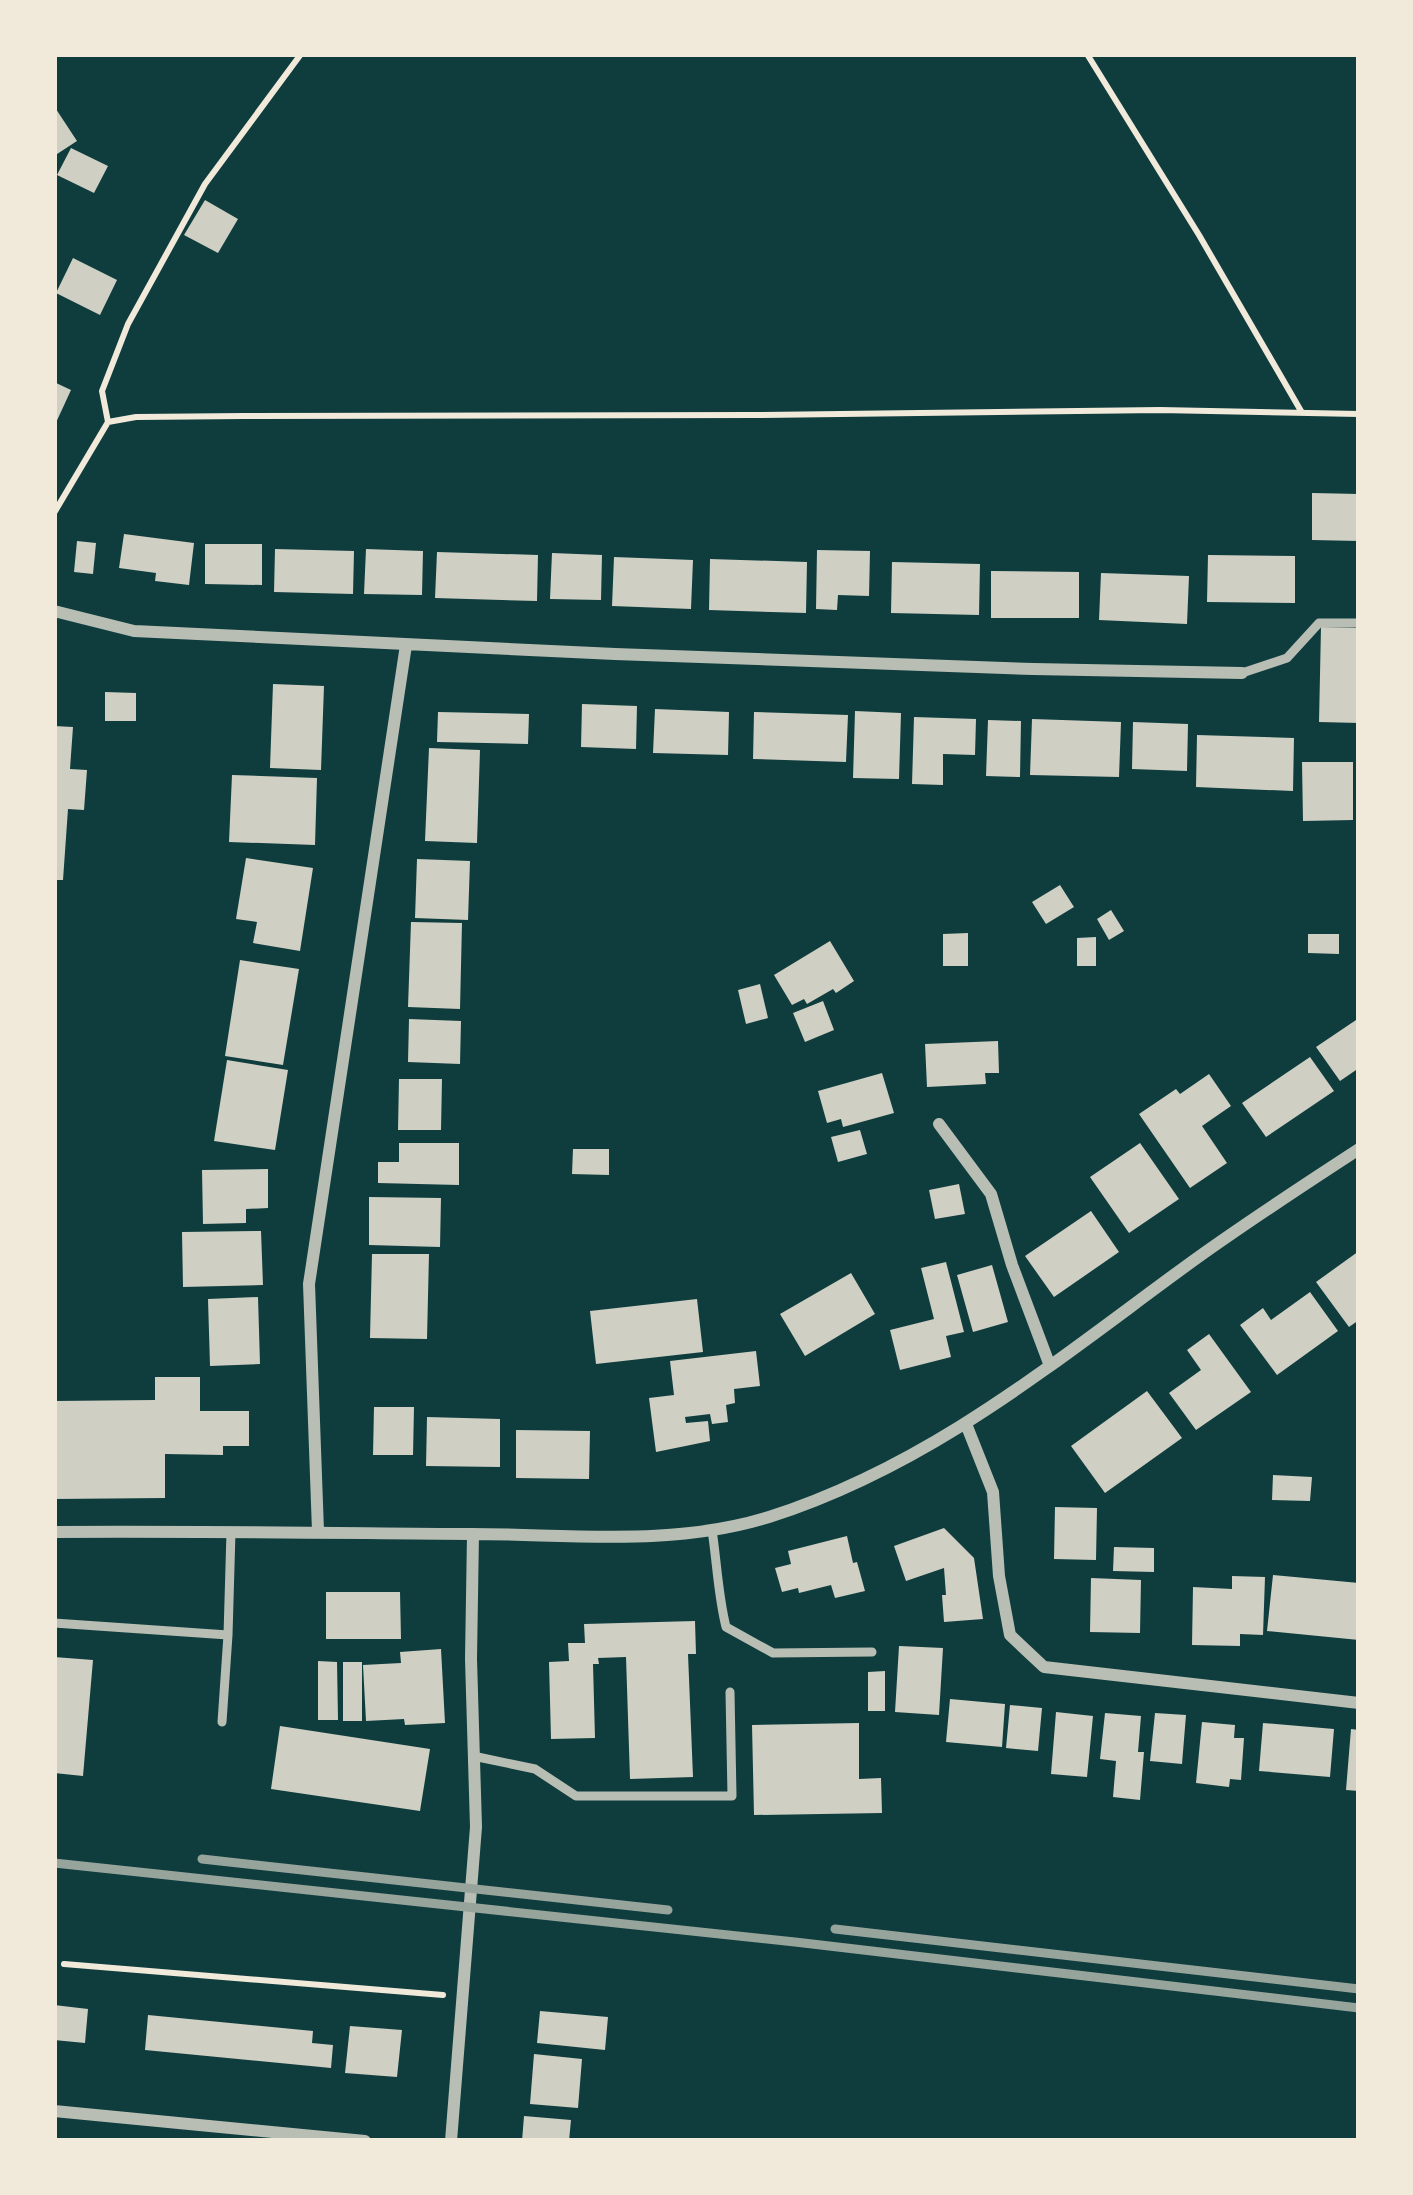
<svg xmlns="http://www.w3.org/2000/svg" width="1413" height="2195" viewBox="0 0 1413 2195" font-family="'Exo 2',sans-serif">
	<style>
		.building { fill: #cfcfc3 }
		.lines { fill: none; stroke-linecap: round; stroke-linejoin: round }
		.path { stroke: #f1e9da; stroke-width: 6 }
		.service { stroke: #b8beb3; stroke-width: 9 }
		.minor { stroke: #b8beb3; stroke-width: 12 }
		.rail { stroke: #97a49c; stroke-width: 9 }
	</style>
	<rect width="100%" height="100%" fill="#0f3d3e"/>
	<!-- building -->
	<path class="building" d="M54 106 77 141 54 156Z
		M71 148 108 166 94 193 57 175Z
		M205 200 238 219 218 253 184 235Z
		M73 258 117 280 100 315 56 293Z
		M54 382 71 390 54 427Z
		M1312 493 1359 494V541L1312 540Z
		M124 534 194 543 189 585 155 581 156 573 119 568Z
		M77 541 96 543 93 574 74 572Z
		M205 544H262V585L205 584Z
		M275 549 354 551 353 594 274 592Z
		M366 549 423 551 422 595 364 594Z
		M817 550 870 551 869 596 838 595 837 610 816 609Z
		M437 552 538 555 537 601 435 598Z
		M552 553 602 555 601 600 550 599Z
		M1208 555 1295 556V603L1207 602Z
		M614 557 693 560 691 609 612 606Z
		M710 559 807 562 806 613 709 610Z
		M892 562 980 564 979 615 891 613Z
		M991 571 1079 572V618H991Z
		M1101 573 1189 576 1187 624 1099 620Z
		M1321 627 1359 628V723L1319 722Z
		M273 684 324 686 321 770 270 768Z
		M105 692 136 693V721H105Z
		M582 704 637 706 636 749 581 747Z
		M655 709 729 712 728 755 653 753Z
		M855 711 901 713 899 779 853 778Z
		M438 712 529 714 528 744 437 742Z
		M754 712 848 715 846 762 753 759Z
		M914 717 976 719 975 755 943 754V785L912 784Z
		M1032 719 1121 722 1119 777 1030 775Z
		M988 720 1021 721 1020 777 986 776Z
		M1133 722 1188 724 1187 771 1132 769Z
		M54 726 73 727 70 769 87 770 84 810 68 809 63 880H54Z
		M1197 735 1294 738 1293 791 1196 787Z
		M429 748 480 750 477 843 425 841Z
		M1302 762H1353V820L1303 821Z
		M232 775 317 778 315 845 229 842Z
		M246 858 313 868 300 951 253 943 257 922 236 919Z
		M417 859 470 861 468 920 415 918Z
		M1060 885 1074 907 1046 924 1032 902Z
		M1111 910 1124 931 1109 940 1097 919Z
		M411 922 462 923 460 1009 408 1007Z
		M968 933V966H943V934Z
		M1308 934H1339V954L1308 953Z
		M1096 937V966H1077V938Z
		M830 941 854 981 836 993 833 989 807 1004 804 999 792 1005 774 975Z
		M240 960 299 969 283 1065 225 1056Z
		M760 984 768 1018 746 1024 738 990Z
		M823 1001 834 1030 805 1042 793 1013Z
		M1359 1018V1068L1340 1081 1316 1047Z
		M409 1019 461 1021 460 1064 408 1062Z
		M998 1041 999 1073H985L986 1084 927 1087 925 1044Z
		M1310 1057 1334 1091 1266 1137 1242 1103Z
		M227 1060 288 1070 275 1150 214 1141Z
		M882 1073 894 1113 843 1127 841 1119 827 1123 818 1091Z
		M1209 1074 1231 1106 1202 1126 1227 1163 1190 1188 1139 1114 1176 1089 1180 1094Z
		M399 1079H442L441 1130H398Z
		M860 1130 867 1154 838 1162 831 1137Z
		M399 1143H459V1185L378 1183V1162H399Z
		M1140 1143 1179 1199 1129 1233 1090 1177Z
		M573 1149H609V1175L572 1174Z
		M268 1169V1208L246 1209V1223L203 1224 202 1170Z
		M959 1184 965 1214 935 1219 929 1190Z
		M369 1197 441 1198 440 1247 369 1245Z
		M1091 1211 1119 1252 1054 1297 1025 1256Z
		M261 1231 263 1285 183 1287 182 1232Z
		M1359 1251V1320L1349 1327 1316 1282Z
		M372 1254H429L427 1339 370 1338Z
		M946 1262 964 1332 946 1336 951 1357 900 1370 890 1330 934 1319 921 1268Z
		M992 1265 1008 1322 973 1332 957 1275Z
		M851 1273 875 1314 805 1356 780 1314Z
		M1310 1292 1338 1331 1277 1375 1240 1325 1263 1308 1271 1320Z
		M258 1297 260 1364 210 1366 208 1299Z
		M697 1299 703 1352 596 1364 590 1311Z
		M1209 1334 1251 1392 1196 1430 1169 1393 1201 1370 1187 1350Z
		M756 1351 760 1386 734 1389 735 1403 726 1405 728 1422 712 1424 710 1414 685 1417 686 1423 708 1421 710 1441 656 1452 649 1398 674 1395 670 1361Z
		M155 1377H200V1411H249V1446H223V1455L165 1454V1498L54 1499V1401L155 1400Z
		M1147 1391 1182 1438 1105 1493 1071 1446Z
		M374 1407H414L413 1455H373Z
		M427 1417 500 1419V1467L426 1466Z
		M516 1430 590 1431 589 1479 516 1478Z
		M1273 1475 1312 1477 1310 1501 1272 1500Z
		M1055 1507 1097 1508 1096 1560 1054 1559Z
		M944 1528 974 1558 983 1619 944 1622 942 1595H946L944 1568 906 1581 894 1546Z
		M847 1536 853 1563 857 1562 865 1591 835 1598 831 1585 799 1593 798 1588 782 1592 775 1568 791 1564 788 1551Z
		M1114 1547 1154 1548V1572L1113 1571Z
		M1273 1575 1359 1583V1640L1267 1631Z
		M1232 1576 1265 1577 1263 1635 1240 1634V1646L1192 1645 1193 1587 1232 1589Z
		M1091 1578 1141 1580 1140 1633 1090 1632Z
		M326 1592H400L401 1639H326Z
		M695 1621 696 1654H688L693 1777 630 1779 626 1657 598 1658 599 1664H593L595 1738 551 1739 549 1662 569 1661 568 1643H585L584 1624Z
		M899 1646 943 1648 939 1715 895 1712Z
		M441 1649 445 1723 405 1725 404 1719 366 1721 363 1665 401 1663 400 1652Z
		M54 1657 93 1660 83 1776 54 1773Z
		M318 1661 337 1662 338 1720H318Z
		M343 1662H362V1721H343Z
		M885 1671V1711H868V1672Z
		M950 1699 1005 1704 1002 1747 946 1742Z
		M1010 1705 1042 1708 1038 1751 1006 1748Z
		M1056 1712 1093 1716 1087 1777 1051 1774Z
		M1105 1713 1141 1716 1138 1752H1144L1140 1800 1113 1797 1116 1761 1100 1759Z
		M1155 1713 1186 1715 1182 1764 1150 1761Z
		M1202 1722 1235 1725 1234 1738H1244L1241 1780 1230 1779 1229 1787 1196 1783Z
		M859 1723V1779L881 1778 882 1813 754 1815 752 1725Z
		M1263 1723 1334 1729 1330 1777 1259 1771Z
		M280 1726 430 1749 420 1811 271 1789Z
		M1351 1729 1359 1730V1791L1346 1790Z
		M54 2005 88 2009 85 2043 54 2040Z
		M540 2011 608 2017 605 2050 537 2043Z
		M148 2015 313 2031 312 2043 333 2045 331 2068 145 2050Z
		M350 2026 402 2030 397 2077 345 2073Z
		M534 2054 582 2059 578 2108 530 2104Z
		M524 2116 571 2120 569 2141H522Z"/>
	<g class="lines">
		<!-- path -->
		<path class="path" d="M1087 54 1199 235 1301 411
			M108 422 136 417 244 416 754 415 1160 410 1359 414
			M54 513 108 422 102 391 128 324 205 184 301 54
			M64 1964 443 1995"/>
		<!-- service -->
		<path class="service" d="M1242 673 1287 658 1319 623H1359
			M712 1530C717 1563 718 1595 726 1627L773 1653 872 1652
			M54 1623 228 1635 231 1532
			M222 1722 228 1635
			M473 1756 535 1769 576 1796H732L730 1692"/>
		<!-- minor -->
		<path class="minor" d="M54 611 134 631 615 654 1033 669 1242 673
			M939 1124 991 1194 1012 1265 1050 1366
			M966 1424 993 1492 999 1576 1010 1635 1044 1667 1359 1703
			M318 1531 309 1284 406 645
			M54 1532C193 1531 332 1533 471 1534 570 1534 673 1547 769 1517 929 1466 1053 1363 1186 1266 1242 1225 1301 1187 1359 1149
			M54 2111 365 2141
			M451 2141 476 1827 471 1659 473 1534"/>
		<!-- rail -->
		<path class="rail" d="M202 1859 668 1910
			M54 1863 795 1942 1359 2008
			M835 1929 1359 1989"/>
	</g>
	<!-- border -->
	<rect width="1413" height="2195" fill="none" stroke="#f1e9da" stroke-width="114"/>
</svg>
